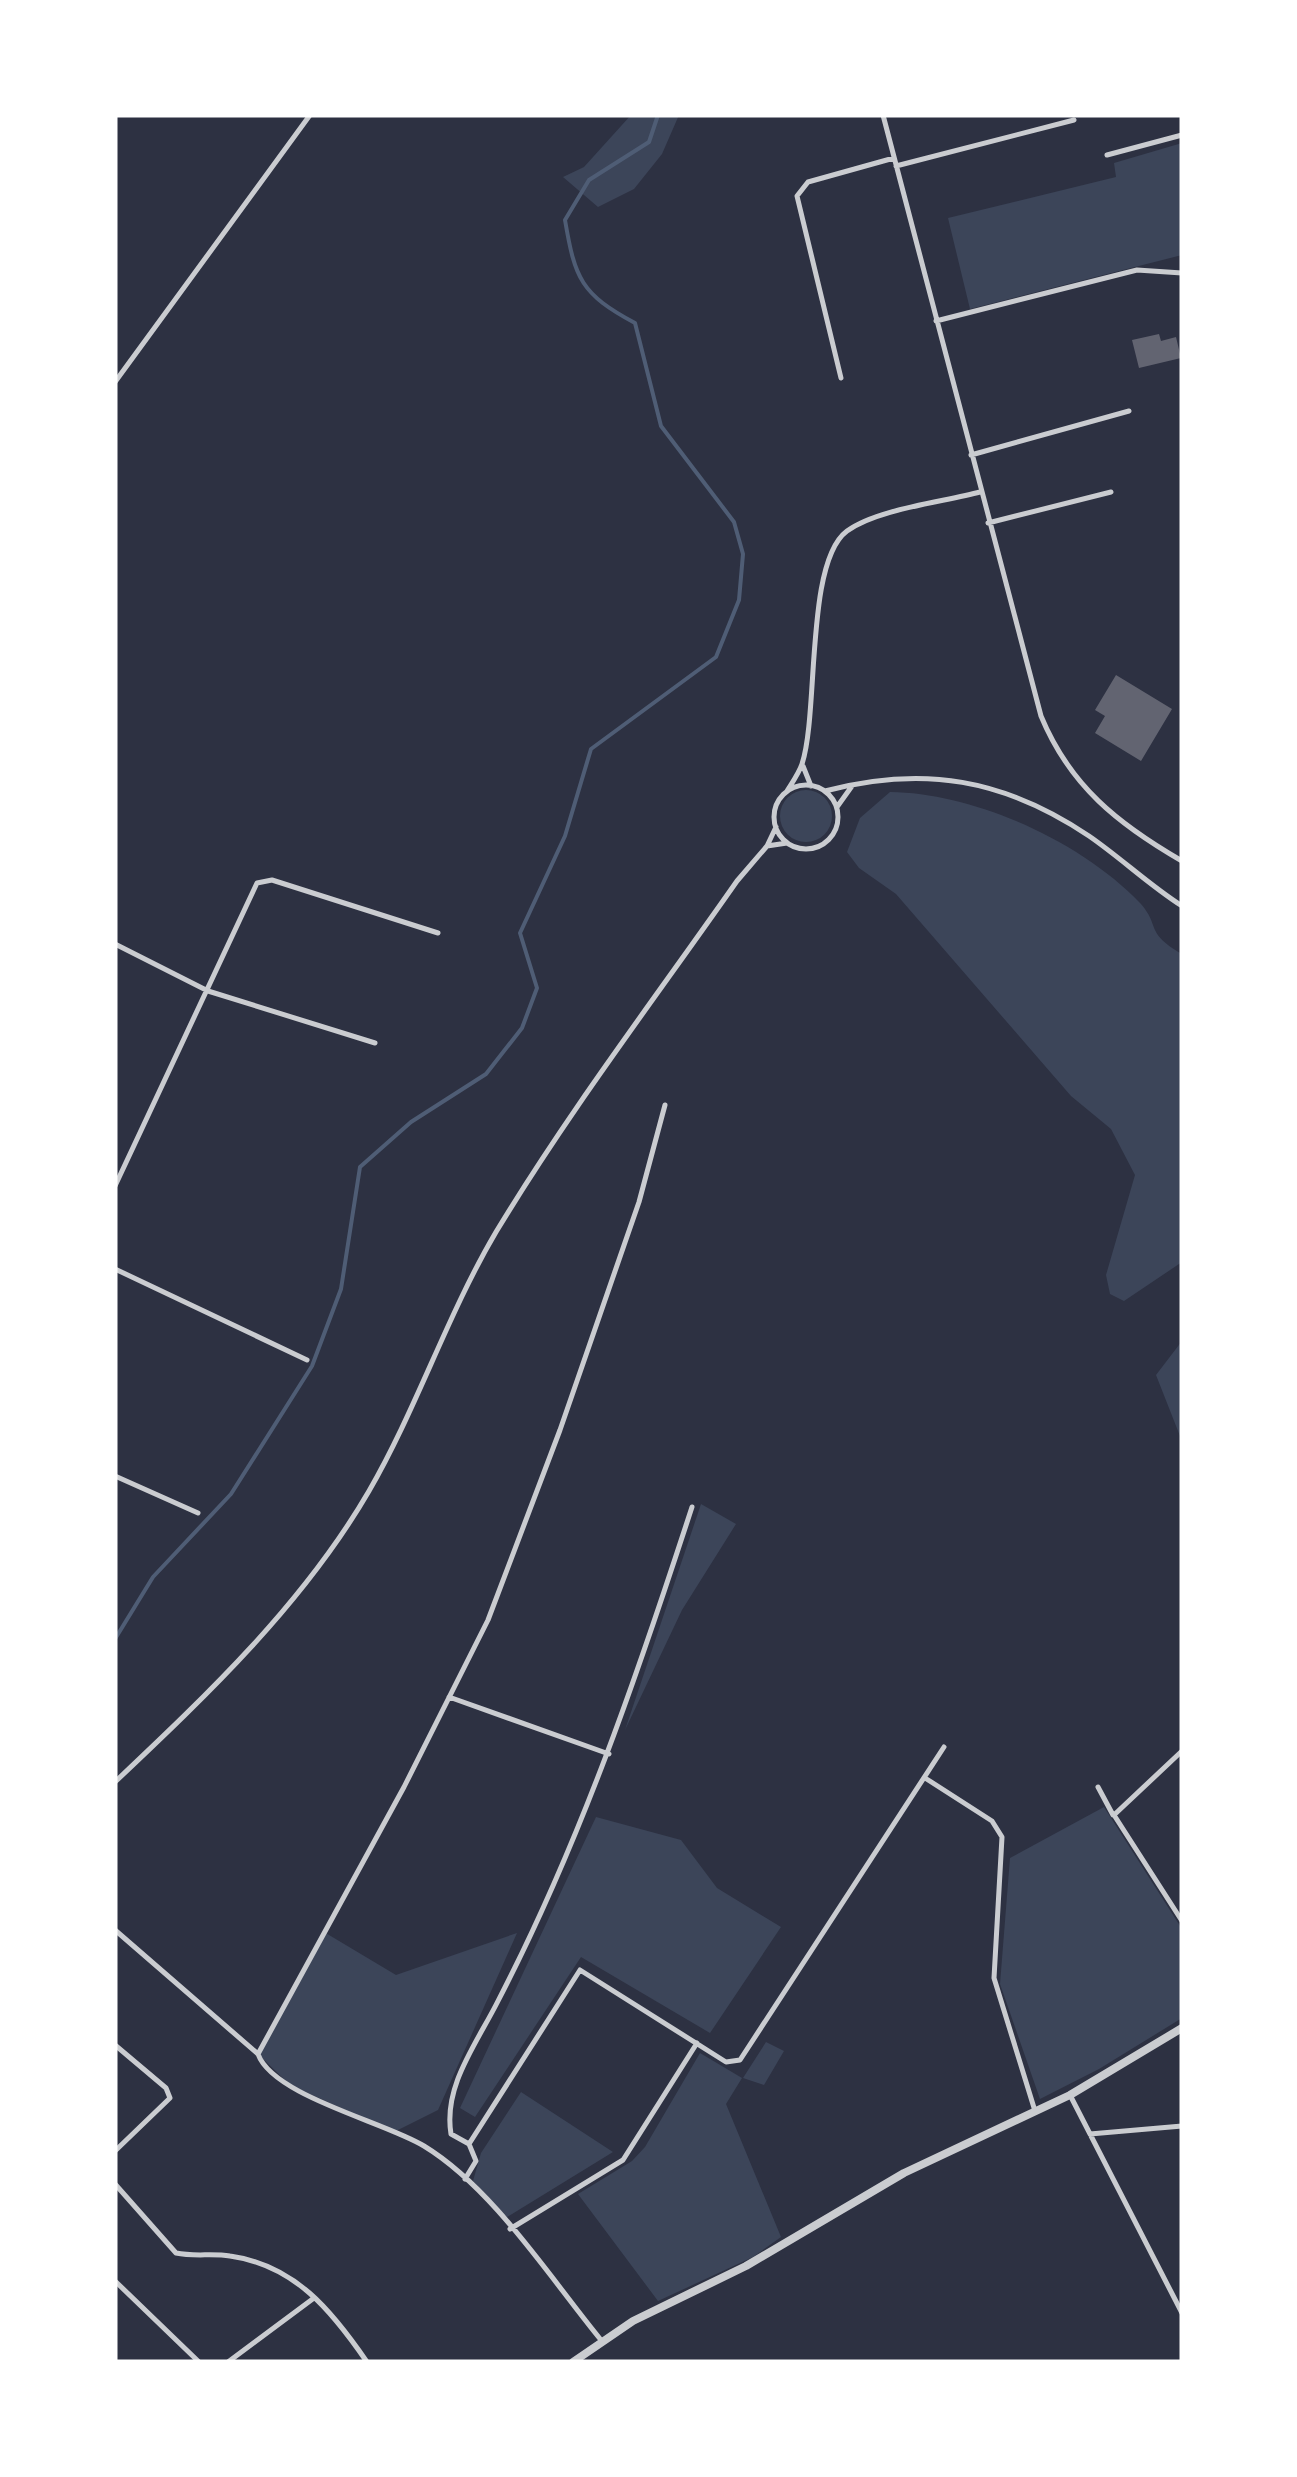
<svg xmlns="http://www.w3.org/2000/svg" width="1297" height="2477" viewBox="0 0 1297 2477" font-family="Jost,sans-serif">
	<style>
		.green { fill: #3c4559 }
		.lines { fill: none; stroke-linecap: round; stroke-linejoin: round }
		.stream { stroke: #4f5d75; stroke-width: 4 }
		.building { fill: #626471 }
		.minor { stroke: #caccd0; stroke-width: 5 }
		.tertiary { stroke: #caccd0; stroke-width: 8 }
	</style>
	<rect width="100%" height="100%" fill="#2d3142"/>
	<!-- green -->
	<path class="green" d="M631 115H679L662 154 634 189 598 207 563 177 584 167Z
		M1182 143V255L970 309 948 218 1116 177 1114 163Z
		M780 816a26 26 0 1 1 52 0a26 26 0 1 1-52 0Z
		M890 792C974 793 1081 841 1140 903 1161 926 1144 932 1182 954V1262L1124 1301 1110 1294 1106 1275 1135 1175 1111 1129 1071 1096 896 894 859 868 847 852 860 818Z
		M1182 1341V1473L1180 1436 1156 1375Z
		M701 1504 736 1524 682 1610 625 1730Z
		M1104 1807 1182 1929V2018L1099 2069 1040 2099 1000 1984 1010 1858Z
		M596 1817 681 1840 717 1888 781 1927 710 2033 581 1957 475 2117 460 2108Z
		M324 1932 396 1975 517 1933 438 2110 394 2132 290 2085 258 2054Z
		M766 2042 784 2051 764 2085 743 2078Z
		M700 2053 742 2078 726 2104 781 2237 753 2257 658 2301 578 2194 632 2161 645 2147Z
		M521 2092 613 2152 507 2217 473 2181 481 2153Z"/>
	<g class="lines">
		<!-- stream -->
		<path class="stream" d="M115 1639 153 1577 231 1494 312 1366 341 1289 360 1167 411 1122 486 1074 522 1028 537 988 520 933 565 836 591 749 716 657 739 600 743 554 734 522 661 426 635 323C581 294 575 279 565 220L589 180 649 142 658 115"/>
	</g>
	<!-- building -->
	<path class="building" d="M1159 334 1161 341 1176 337 1181 358 1139 368 1132 340Z
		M1116 675 1172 709 1141 761 1095 733 1105 716 1095 710Z"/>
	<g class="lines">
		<!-- minor -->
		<path class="minor" d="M883 115 1041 716C1070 786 1118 824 1182 861
			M1107 155 1182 135
			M896 166 1074 120
			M936 321 1137 270 1182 273
			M841 378 797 196 808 182 894 158
			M115 382 310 115
			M971 455 1129 411
			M988 523 1111 492
			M803 766 811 786
			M774 817a32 32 0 1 1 64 0a32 32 0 1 1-64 0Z
			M787 791C792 783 799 773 802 764 819 713 805 562 847 531 877 509 943 502 980 492
			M825 791C924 765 1004 779 1089 836 1121 858 1149 885 1182 906
			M837 807 852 786
			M767 846 787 843
			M115 944 208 991 375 1043
			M115 1186 257 883 272 880 438 933
			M115 1269 307 1360
			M115 1476 198 1513
			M449 1697 609 1754
			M1182 1751 1114 1815 1182 1921
			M925 1778 992 1821 1002 1837 994 1978 1035 2111
			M115 1782C208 1694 304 1603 369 1491 417 1408 447 1315 496 1232 569 1111 656 997 737 881L767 846 776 827
			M1098 1787 1113 1815
			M115 1930 258 2054
			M115 2045 166 2088 170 2098 115 2151
			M1070 2095 1182 2313
			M1090 2134 1182 2126
			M469 2144 451 2134C443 2086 477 2043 498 2001 580 1843 637 1676 692 1507
			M465 2179 476 2161 469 2144 580 1970 726 2062 740 2060 944 1747
			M115 2184 176 2253C194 2257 212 2253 230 2256 295 2265 332 2311 367 2362
			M510 2229 623 2160 697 2043
			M115 2281 199 2362
			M601 2340C550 2278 493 2188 424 2146 385 2122 273 2096 258 2054L404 1787 488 1620 560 1430 639 1202 665 1105
			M228 2362 314 2298"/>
		<!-- tertiary -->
		<path class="tertiary" d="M573 2362 633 2321 746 2266 904 2173 1070 2095 1182 2028"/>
	</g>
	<!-- border -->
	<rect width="1297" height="2477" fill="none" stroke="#ffffff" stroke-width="235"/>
</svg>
